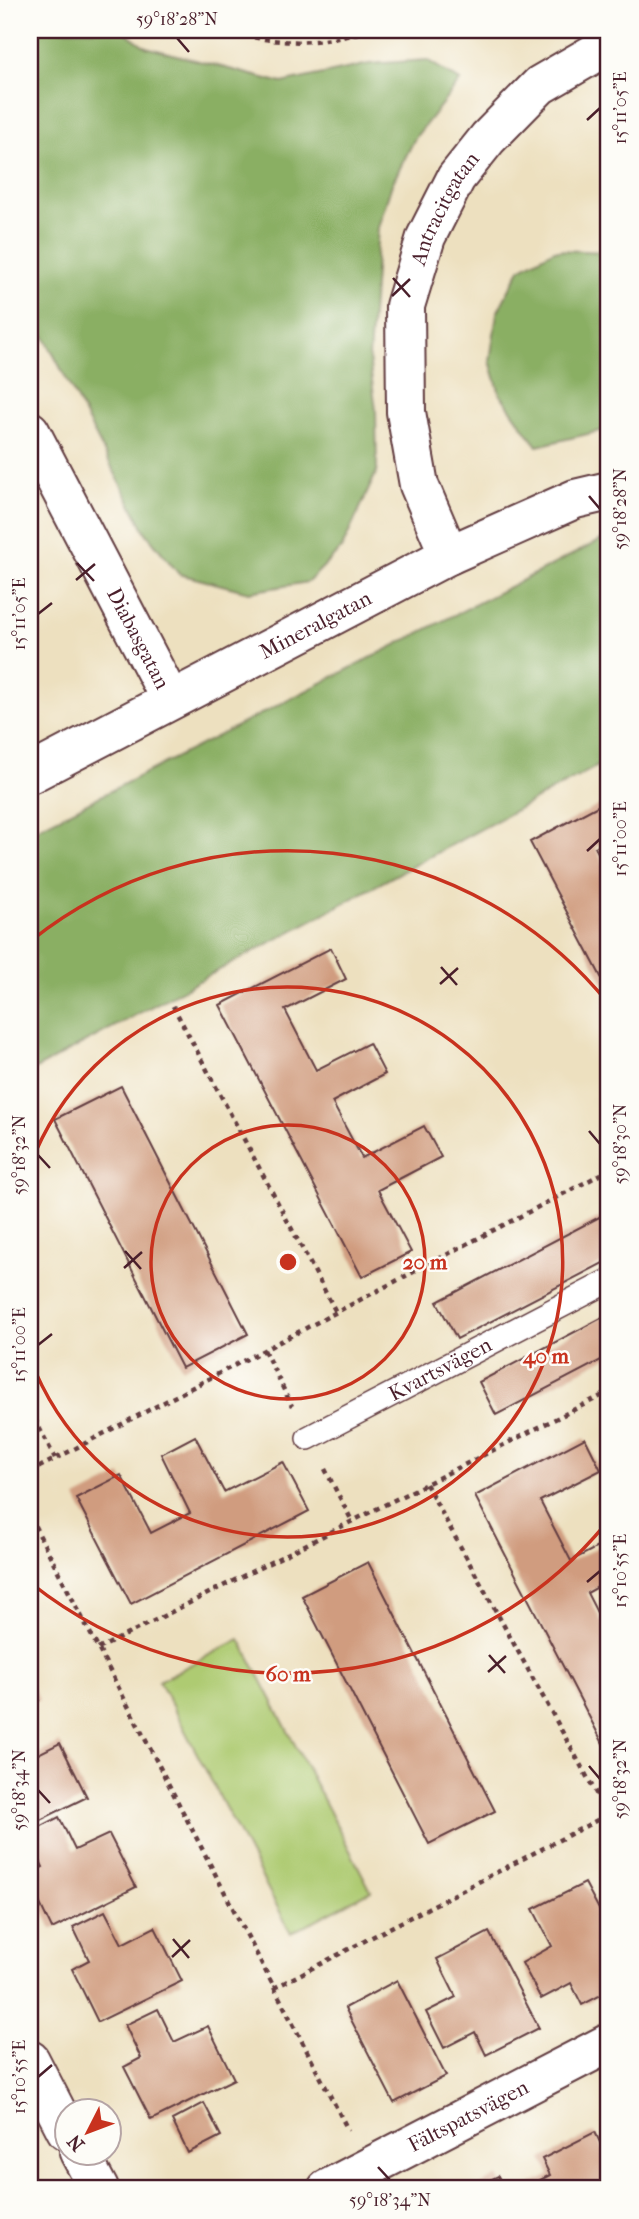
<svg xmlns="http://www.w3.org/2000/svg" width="639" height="2219" viewBox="0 0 639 2219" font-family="'IM FELL French Canon',serif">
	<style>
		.green { fill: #aecb72; stroke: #7c754e; stroke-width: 2 }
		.forest { fill: #8aaf64; stroke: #6a6748; stroke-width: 2 }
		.building { fill: #d09c7f }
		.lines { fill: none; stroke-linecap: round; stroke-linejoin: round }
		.service-casing { stroke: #623c41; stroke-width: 26 }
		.minor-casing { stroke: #623c41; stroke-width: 42 }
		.tertiary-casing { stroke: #623c41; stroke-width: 42 }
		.path { stroke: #623c41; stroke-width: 4.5; stroke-dasharray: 5 5; stroke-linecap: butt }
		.service { stroke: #fff; stroke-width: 23 }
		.minor { stroke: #fff; stroke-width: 38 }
		.tertiary { stroke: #fff; stroke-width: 38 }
		.ticks { fill: none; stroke: #4a1f2b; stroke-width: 2.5 }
		.ring { fill: none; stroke: #c8321e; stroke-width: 3.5 }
		.labels { text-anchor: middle; stroke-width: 5; stroke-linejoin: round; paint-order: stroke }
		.street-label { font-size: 21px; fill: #4a1f2b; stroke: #fdfcf7 }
		.centre { fill: #c8321e; stroke: #fdfcf7; stroke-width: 3.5 }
		.ring-label { font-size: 21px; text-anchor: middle; font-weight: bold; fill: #c8321e; stroke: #fdfcf7; stroke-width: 5; stroke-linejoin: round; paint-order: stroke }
		.neatline { fill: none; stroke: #4a1f2b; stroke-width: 2.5 }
		.ticks-label { font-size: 18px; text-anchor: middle; fill: #4a1f2b }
	</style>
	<rect width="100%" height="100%" fill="#fdfcf7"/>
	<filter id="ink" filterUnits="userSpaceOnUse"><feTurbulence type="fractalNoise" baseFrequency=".0143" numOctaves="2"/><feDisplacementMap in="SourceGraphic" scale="14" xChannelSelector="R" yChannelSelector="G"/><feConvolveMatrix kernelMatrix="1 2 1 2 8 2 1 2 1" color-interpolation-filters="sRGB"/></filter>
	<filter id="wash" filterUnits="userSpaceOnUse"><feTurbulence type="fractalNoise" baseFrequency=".00686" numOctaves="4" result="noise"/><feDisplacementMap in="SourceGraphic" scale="28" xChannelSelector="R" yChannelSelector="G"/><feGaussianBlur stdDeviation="1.57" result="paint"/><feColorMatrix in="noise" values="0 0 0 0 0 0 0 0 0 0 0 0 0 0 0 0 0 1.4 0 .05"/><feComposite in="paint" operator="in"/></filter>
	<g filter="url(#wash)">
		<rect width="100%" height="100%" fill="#ede0bf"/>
		<!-- green -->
		<path class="green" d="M240 1639 371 1891 291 1933 159 1681Z"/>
		<!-- forest -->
		<path class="forest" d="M30 30H122L146 47 282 83 369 64 427 60 460 81 415 138 392 184 378 228 369 358 376 410 377 471 342 548 308 582 249 592 179 574 146 533 30 309Z
			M554 250 609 252V429L537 446 500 394 490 361 497 313 520 269Z
			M609 536V760L30 1072V832Z"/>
		<g id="blocks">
			<!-- building -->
			<path class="building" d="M609 800V840L595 847 609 874V992L530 842Z
				M331 948 346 979 285 1010 316 1070 369 1043 385 1074 332 1102 362 1158 424 1126 441 1157 378 1190 411 1252 362 1277 220 1005Z
				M121 1086 248 1334 182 1368 55 1119Z
				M609 1212V1260L457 1339 437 1302Z
				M609 1314V1356L496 1415 479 1382Z
				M195 1436 224 1492 283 1462 309 1511 131 1604 76 1498 121 1475 151 1533 190 1513 161 1454Z
				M585 1438 601 1470 540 1501 571 1561 609 1541V1581L587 1593 609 1636V1755L475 1496Z
				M368 1562 495 1811 429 1844 302 1596Z
				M30 1682 39 1700 30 1705Z
				M60 1743 87 1797 30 1825V1758Z
				M59 1817 75 1850 109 1834 136 1887 52 1929 30 1883V1873L43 1867 30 1840V1832Z
				M585 1883 609 1928V1991L582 2005 571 1983 541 1999 522 1963 552 1946 533 1909Z
				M105 1911 122 1944 155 1927 182 1981 98 2022 72 1969 89 1960 73 1927Z
				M489 1932 539 2028 486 2055 475 2032 444 2048 426 2012 456 1997 437 1959Z
				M397 1980 446 2076 394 2103 345 2008Z
				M158 2009 174 2042 208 2026 234 2079 151 2120 124 2067 141 2058 125 2025Z
				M204 2103 221 2136 188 2153 172 2120Z
				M595 2132 609 2161V2189H523L550 2175 542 2159Z
				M498 2176 504 2189H472Z"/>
		</g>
	</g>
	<g filter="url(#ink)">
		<use href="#blocks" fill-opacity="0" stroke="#623c41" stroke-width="2"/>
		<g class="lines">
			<!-- service casing -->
			<g class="service-casing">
				<g id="service">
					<path id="s1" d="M308 1438 609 1281"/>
				</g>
			</g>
			<!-- minor casing -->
			<g class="minor-casing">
				<g id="minor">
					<path d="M30 2060 66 2130"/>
					<path d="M79 2152 99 2189"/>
					<path id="s2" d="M327 2189 609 2043"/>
				</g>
			</g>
			<!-- tertiary casing -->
			<g class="tertiary-casing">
				<g id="tertiary">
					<path id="s3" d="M30 431 170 699"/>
					<path id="s4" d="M449 555 419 485 406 412 405 306 426 237 456 178 488 138 540 85 609 45"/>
					<path id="s5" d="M30 774 449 555 575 499 609 491"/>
				</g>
			</g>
			<!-- path -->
			<path class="path" d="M225 30C274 45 320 46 368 30
				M173 1006 336 1312
				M264 1350 292 1406
				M30 1410 55 1458
				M325 1469 352 1521
				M30 1472 609 1170
				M426 1484 608 1815
				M30 1517 348 2130
				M98 1649 609 1392
				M274 1988 609 1814"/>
			<!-- service -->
			<use href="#service" class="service"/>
			<!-- minor -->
			<use href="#minor" class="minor"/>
			<!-- tertiary -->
			<use href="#tertiary" class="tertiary"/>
		</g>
	</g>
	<!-- ticks -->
	<path class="ticks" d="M177 38 189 52M587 120 600 108M393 278 410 297M392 296 410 279M589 496 600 509M77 563 94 581M76 580 95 564M38 614 52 603M587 851 600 839M441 967 457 985M440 984 458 968M589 1131 600 1144M38 1155 50 1168M125 1251 141 1269M124 1268 142 1252M38 1345 52 1334M587 1582 600 1571M489 1655 505 1673M488 1672 506 1656M589 1766 600 1779M38 1790 50 1803M173 1939 189 1958M172 1957 190 1940M38 2077 52 2065M378 2167 390 2180"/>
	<!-- distance rings -->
	<g class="ring">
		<circle cx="288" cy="1262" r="137"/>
		<path d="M30 1166A275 275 0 1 1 30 1358"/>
		<path d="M608 1521A412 412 0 0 1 32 1584M32 940A412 412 0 0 1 608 1003"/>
	</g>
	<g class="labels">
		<!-- street labels -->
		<g class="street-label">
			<text dy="7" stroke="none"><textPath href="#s4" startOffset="362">Antracitgatan</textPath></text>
			<text dy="7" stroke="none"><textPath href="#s5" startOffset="322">Mineralgatan</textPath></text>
			<text dy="7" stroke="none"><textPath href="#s3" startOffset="234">Diabasgatan</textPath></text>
			<text dy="7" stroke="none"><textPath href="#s1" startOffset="149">Kvartsvägen</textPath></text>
			<text dy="7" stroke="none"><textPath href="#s2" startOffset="159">Fältspatsvägen</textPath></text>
		</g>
	</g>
	<circle cx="288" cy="1262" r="10" class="centre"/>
	<g class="ring-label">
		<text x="425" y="1269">20 m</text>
		<text x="546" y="1363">40 m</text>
		<text x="288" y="1681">60 m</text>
	</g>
	<!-- margin -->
	<rect width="639" height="2219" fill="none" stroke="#fdfcf7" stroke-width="77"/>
	<!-- north arrow -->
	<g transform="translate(88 2132) rotate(228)"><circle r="33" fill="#fdfcf7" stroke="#b5a4a5" stroke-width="2"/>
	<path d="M0-5L12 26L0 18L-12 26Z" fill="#c8321e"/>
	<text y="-10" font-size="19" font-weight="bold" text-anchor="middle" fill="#4a1f2b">N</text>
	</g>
	<rect x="38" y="38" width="562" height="2142" class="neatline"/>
	<g class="ticks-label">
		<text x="177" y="25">59°18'28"N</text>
		<text transform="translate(620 108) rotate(-90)" y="6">15°11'05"E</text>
		<text transform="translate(620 509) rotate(-90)" y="6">59°18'28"N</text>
		<text transform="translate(19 614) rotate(-90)" y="6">15°11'05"E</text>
		<text transform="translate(620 839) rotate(-90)" y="6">15°11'00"E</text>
		<text transform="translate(620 1144) rotate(-90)" y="6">59°18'30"N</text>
		<text transform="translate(19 1155) rotate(-90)" y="6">59°18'32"N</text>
		<text transform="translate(19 1345) rotate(-90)" y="6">15°11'00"E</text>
		<text transform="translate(620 1571) rotate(-90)" y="6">15°10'55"E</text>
		<text transform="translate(620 1779) rotate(-90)" y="6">59°18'32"N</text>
		<text transform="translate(19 1790) rotate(-90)" y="6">59°18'34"N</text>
		<text transform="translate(19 2077) rotate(-90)" y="6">15°10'55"E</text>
		<text x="390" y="2206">59°18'34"N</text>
	</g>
</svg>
